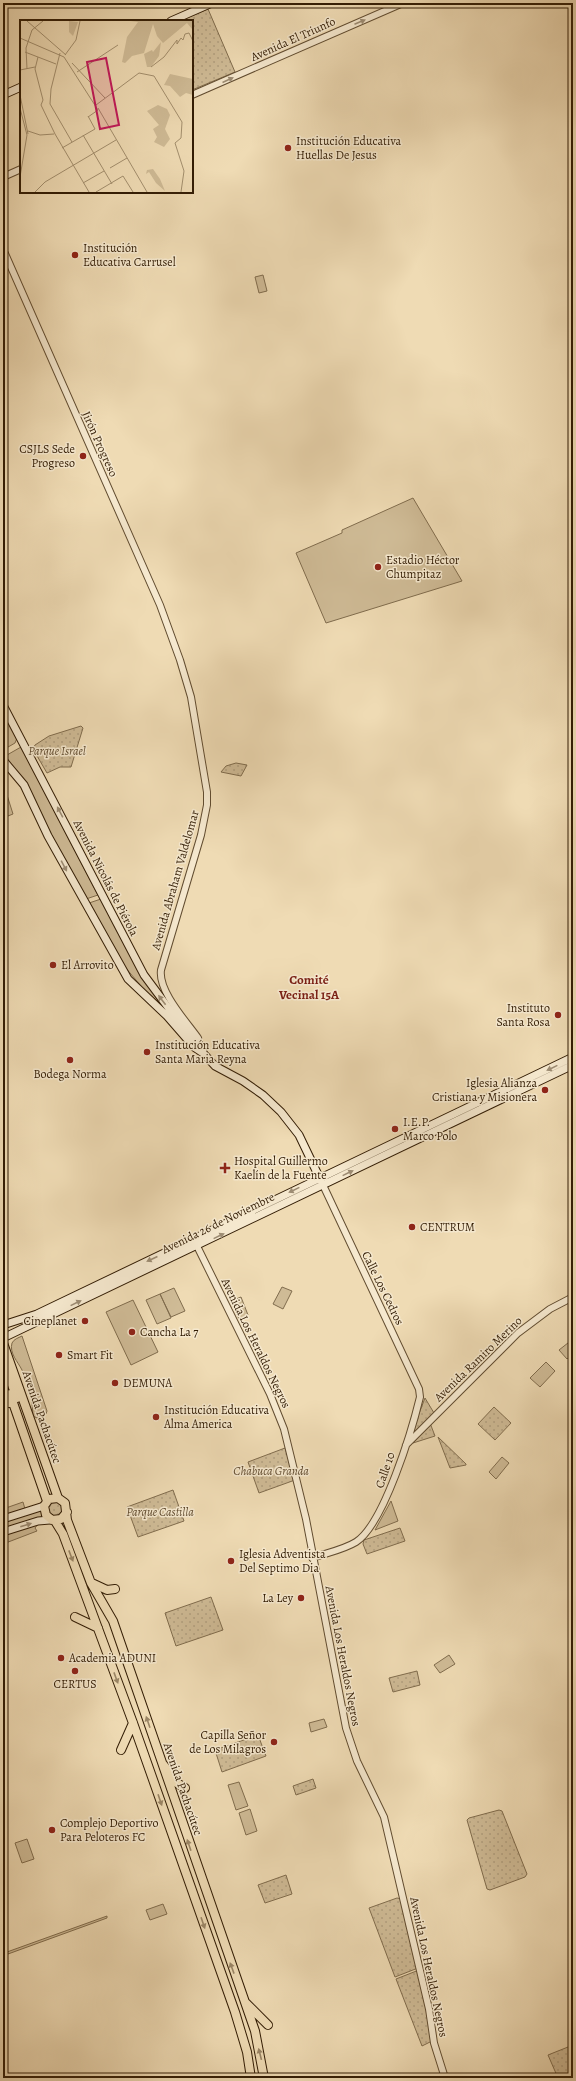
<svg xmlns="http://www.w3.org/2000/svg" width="576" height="2081" viewBox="0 0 576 2081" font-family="Alegreya,serif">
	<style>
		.grass { fill: #cfbb96; stroke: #806c4d }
		.park { fill: url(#park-dots); stroke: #806c4d }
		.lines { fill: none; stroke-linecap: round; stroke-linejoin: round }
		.tertiary-casing { stroke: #614c30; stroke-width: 8 }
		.secondary-casing { stroke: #321c04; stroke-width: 9 }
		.primary-casing { stroke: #321c04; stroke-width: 10 }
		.tertiary { stroke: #f5e8ce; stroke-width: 6 }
		.secondary { stroke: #f5e8ce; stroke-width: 7 }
		.primary { stroke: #efdbb4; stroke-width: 8 }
		.oneway { fill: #9d8c73 }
		.oneway2 { fill: #9a8565 }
		.poi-dot { fill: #8f2418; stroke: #f5e8ce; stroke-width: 1.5 }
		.labels { text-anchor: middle; stroke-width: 3; stroke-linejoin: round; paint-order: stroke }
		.street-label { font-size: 12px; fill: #321c04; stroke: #f5e8ce }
		.poi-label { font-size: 12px; fill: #321c04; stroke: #f5e8ce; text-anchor: start }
		.park-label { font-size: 12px; font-style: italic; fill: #614c30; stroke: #f5e8ce }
		.neighbourhood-label { font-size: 13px; font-weight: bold; fill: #7a1f14; stroke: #f5e8ce }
		.inset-road { fill: none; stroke: #a38f6e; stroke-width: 1 }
		.view { fill: #c2185b; fill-opacity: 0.15; stroke: #c2185b; stroke-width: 2 }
		.inset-edge { fill: none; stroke: #321c04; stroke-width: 2 }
	</style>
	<defs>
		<pattern id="park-dots" width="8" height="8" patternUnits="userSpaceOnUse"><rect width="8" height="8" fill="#cfbb96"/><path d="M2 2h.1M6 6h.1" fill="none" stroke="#b2a080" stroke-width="1.8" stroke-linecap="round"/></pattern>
	</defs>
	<rect width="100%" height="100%" fill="#efdbb4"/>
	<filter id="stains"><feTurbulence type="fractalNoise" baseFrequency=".005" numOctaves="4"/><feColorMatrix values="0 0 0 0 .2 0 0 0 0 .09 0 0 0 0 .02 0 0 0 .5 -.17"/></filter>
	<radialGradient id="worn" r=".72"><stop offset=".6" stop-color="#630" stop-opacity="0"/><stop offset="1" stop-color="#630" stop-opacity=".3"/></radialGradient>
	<!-- grass -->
	<path class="grass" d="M263 275 267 291 259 293 255 277Z
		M413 498 462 581 326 623 296 553 342 533V530Z
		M3 712 17 738 15 743 3 750Z
		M21 747 98 895 86 899 5 758 7 755Z
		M7 795 13 814 3 818V796Z
		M101 899 167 1010 147 993 119 960 89 903Z
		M282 1287 292 1291 283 1309 273 1304Z
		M174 1288 185 1311 171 1317 160 1294Z
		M160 1294 171 1318 157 1324 146 1300Z
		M241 1297 248 1315 239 1319 231 1301Z
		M133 1300 158 1352 131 1365 106 1312Z
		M22 1336 47 1411 46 1414 37 1418 33 1416C32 1400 30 1384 22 1370 18 1362 9 1353 12 1343 14 1339 18 1338 22 1336Z
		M573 1339V1354L567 1359 559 1350Z
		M546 1362 555 1371 540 1387 530 1378Z
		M502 1457 509 1463 496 1479 489 1472Z
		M391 1501 398 1521 375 1530Z
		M23 1502 25 1509 3 1517V1509Z
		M43 1509 46 1517 3 1532V1522Z
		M38 1524 35 1528 37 1531 3 1544V1535Z
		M449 1655 455 1664 440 1673 434 1665Z
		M324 1719 327 1727 311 1732 309 1723Z
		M239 1782 248 1806 236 1810 228 1785Z
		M250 1809 257 1831 246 1835 239 1813Z
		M27 1839 34 1859 22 1863 15 1843Z
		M163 1904 167 1914 150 1920 146 1910Z
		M107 1916V1918L8 1954 7 1952Z"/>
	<!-- park -->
	<path class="park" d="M208 9 235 72 192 90V21H180Z
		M81 726 83 728 71 767H60L47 773 33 749 35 745 49 736Z
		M236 763 247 765 241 776 221 772 226 766Z
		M425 1398 434 1413 410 1437Z
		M494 1407 511 1423 495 1440 478 1424Z
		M430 1423 435 1436 413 1443Z
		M438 1437 466 1464V1465L450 1468Z
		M285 1448 295 1480 259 1493 248 1462Z
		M173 1490 184 1521 138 1537 127 1507Z
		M48 1509a7 7 0 1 1 14 0a7 7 0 1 1-14 0Z
		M400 1528 405 1541 367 1554 363 1544 364 1540Z
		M211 1597 223 1630 176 1646 165 1613Z
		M417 1671 420 1685 393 1692 389 1678Z
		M258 1735 266 1756 222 1772 215 1750Z
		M313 1779 316 1788 296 1795 293 1786Z
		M499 1810 502 1811 527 1874 525 1877 490 1890 487 1889 467 1820 469 1818Z
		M286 1875 292 1894 265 1903 258 1885Z
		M397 1898 402 1899 418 1968 395 1977 369 1908Z
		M419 1970 432 2041 422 2046 396 1979Z
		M573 2045V2078H558L548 2055Z"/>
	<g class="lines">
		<!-- tertiary casing -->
		<g class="tertiary-casing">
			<path id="tertiary" d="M192 95 403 3
				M3 177 21 169
				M3 249 160 605 180 660 191 697 207 792V805L201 835 161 970C158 991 186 1021 198 1038
				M197 1246 270 1394 284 1429 306 1519 346 1728 357 1761 384 1817 429 2009 434 2043 445 2078
				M406 1445 518 1333 550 1309 573 1297
				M312 1558C326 1553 343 1550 356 1542 384 1524 412 1430 420 1397L419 1389 323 1185"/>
		</g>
		<!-- secondary casing -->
		<g class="secondary-casing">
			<path id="secondary" d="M171 21 212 3
				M3 95 21 87
				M3 705 144 975 173 1014 198 1042 203 1052
				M3 760 24 785 48 836 128 979 167 1016 194 1047 203 1053 215 1066 243 1081 263 1095 281 1112 299 1135 321 1181
				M3 1325 37 1314 573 1057
				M3 1338 573 1065
				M3 1519 44 1506
				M3 1532 38 1521 50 1520"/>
		</g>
		<!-- primary casing -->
		<g class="primary-casing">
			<path id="primary" d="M3 1343 58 1498
				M3 1361 17 1398
				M3 1389 9 1403
				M10 1394 47 1501
				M67 1512 61 1519 52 1520 46 1515 44 1506 49 1499 58 1498 65 1503 67 1520 91 1583 113 1621 255 2031 264 2078
				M55 1521 63 1534 133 1723 235 2012 247 2052 251 2078
				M92 1583 107 1590 115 1589
				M75 1617 98 1628
				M121 1750 133 1723
				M163 1764 177 1783 185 1788
				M246 2003 268 2025"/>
		</g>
		<!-- tertiary -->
		<use href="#tertiary" class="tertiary"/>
		<!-- secondary -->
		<use href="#secondary" class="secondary"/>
		<!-- primary -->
		<use href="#primary" class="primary"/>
	</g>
	<!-- one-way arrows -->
	<defs><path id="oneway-solid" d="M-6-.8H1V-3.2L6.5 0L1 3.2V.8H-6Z"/></defs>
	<g class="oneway">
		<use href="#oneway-solid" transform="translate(360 22) rotate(-23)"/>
		<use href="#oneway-solid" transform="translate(228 80) rotate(-24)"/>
		<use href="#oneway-solid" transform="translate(60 812) rotate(-118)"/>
		<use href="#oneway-solid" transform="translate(64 866) rotate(62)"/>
		<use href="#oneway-solid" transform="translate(162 1000) rotate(-127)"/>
		<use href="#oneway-solid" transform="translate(552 1068) rotate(154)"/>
		<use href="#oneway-solid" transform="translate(348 1173) rotate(-26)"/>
		<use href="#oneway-solid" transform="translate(294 1190) rotate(154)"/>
		<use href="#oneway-solid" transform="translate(219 1236) rotate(-26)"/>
		<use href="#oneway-solid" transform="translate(152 1259) rotate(155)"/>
		<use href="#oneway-solid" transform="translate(76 1303) rotate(-26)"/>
		<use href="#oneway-solid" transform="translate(26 1525) rotate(-18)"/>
	</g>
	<g class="oneway2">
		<use href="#oneway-solid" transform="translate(71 1556) rotate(69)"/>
		<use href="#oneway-solid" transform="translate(116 1678) rotate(70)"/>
		<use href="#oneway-solid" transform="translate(148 1722) rotate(-109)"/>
		<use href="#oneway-solid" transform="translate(160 1800) rotate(71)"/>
		<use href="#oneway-solid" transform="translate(189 1845) rotate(-109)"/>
		<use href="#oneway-solid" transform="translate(203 1923) rotate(71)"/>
		<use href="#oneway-solid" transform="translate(232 1968) rotate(-110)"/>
		<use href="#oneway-solid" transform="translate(260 2054) rotate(-104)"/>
	</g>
	<!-- markers -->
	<g class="poi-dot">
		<circle cx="288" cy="148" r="4"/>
		<circle cx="75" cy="255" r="4"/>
		<circle cx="83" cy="456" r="4"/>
		<circle cx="378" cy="567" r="4"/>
		<circle cx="53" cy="965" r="4"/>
		<circle cx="558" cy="1015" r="4"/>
		<circle cx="147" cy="1052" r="4"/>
		<circle cx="70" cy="1060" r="4"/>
		<circle cx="545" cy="1090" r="4"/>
		<circle cx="395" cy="1129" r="4"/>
		<path d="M223 1162h4v4h4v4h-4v4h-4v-4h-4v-4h4z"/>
		<circle cx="412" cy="1227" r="4"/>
		<circle cx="85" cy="1321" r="4"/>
		<circle cx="132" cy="1332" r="4"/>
		<circle cx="59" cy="1355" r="4"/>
		<circle cx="115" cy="1383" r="4"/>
		<circle cx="156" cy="1417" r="4"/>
		<circle cx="231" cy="1561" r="4"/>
		<circle cx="301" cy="1598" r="4"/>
		<circle cx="61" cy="1658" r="4"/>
		<circle cx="75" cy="1671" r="4"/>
		<circle cx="274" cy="1742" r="4"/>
		<circle cx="52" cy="1830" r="4"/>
	</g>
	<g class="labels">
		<!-- street labels -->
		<g class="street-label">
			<text transform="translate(293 39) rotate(-24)" y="4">Avenida El Triunfo</text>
			<text transform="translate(100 444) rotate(66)" y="4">Jirón Progreso</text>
			<text transform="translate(106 878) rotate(63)" y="4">Avenida Nicolás de Piérola</text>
			<text transform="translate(175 880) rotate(-74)" y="4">Avenida Abraham Valdelomar</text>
			<text transform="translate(218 1223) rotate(-26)" y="4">Avenida 26 de Noviembre</text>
			<text transform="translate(383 1288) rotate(64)" y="4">Calle Los Cedros</text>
			<text transform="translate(256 1343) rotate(64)" y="4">Avenida Los Heraldos Negros</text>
			<text transform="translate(478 1359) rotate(-44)" y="4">Avenida Ramiro Merino</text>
			<text transform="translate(42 1417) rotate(71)" y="4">Avenida Pachacútec</text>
			<text transform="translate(385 1470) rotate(-71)" y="4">Calle 10</text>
			<text transform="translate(343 1656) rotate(79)" y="4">Avenida Los Heraldos Negros</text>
			<text transform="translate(183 1789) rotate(71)" y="4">Avenida Pachacútec</text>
			<text transform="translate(429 1967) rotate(78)" y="4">Avenida Los Heraldos Negros</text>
		</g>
		<!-- poi labels -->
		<g class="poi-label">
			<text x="296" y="145">Institución Educativa<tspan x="296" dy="14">Huellas De Jesus</tspan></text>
			<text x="83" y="252">Institución<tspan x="83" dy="14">Educativa Carrusel</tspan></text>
			<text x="75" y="453" text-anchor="end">CSJLS Sede<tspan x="75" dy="14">Progreso</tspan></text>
			<text x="386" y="564">Estadio Héctor<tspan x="386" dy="14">Chumpitaz</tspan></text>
			<text x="61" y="969">El Arrovito</text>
			<text x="550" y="1012" text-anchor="end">Instituto<tspan x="550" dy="14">Santa Rosa</tspan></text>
			<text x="155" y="1049">Institución Educativa<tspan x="155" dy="14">Santa Maria Reyna</tspan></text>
			<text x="70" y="1078" text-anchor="middle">Bodega Norma</text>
			<text x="537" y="1087" text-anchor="end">Iglesia Alianza<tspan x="537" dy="14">Cristiana y Misionera</tspan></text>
			<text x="403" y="1126">I.E.P.<tspan x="403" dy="14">Marco Polo</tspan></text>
			<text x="234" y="1165">Hospital Guillermo<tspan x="234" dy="14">Kaelín de la Fuente</tspan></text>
			<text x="420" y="1231">CENTRUM</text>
			<text x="77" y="1325" text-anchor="end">Cineplanet</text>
			<text x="140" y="1336">Cancha La 7</text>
			<text x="67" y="1359">Smart Fit</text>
			<text x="123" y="1387">DEMUNA</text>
			<text x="164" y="1414">Institución Educativa<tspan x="164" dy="14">Alma America</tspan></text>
			<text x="239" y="1558">Iglesia Adventista<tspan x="239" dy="14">Del Septimo Dia</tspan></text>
			<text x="293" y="1602" text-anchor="end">La Ley</text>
			<text x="69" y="1662">Academia ADUNI</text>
			<text x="75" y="1688" text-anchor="middle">CERTUS</text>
			<text x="266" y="1739" text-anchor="end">Capilla Señor<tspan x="266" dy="14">de Los Milagros</tspan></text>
			<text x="60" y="1827">Complejo Deportivo<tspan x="60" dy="14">Para Peloteros FC</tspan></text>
		</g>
		<!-- park labels -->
		<g class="park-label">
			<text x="57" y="755">Parque Israel</text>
			<text x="271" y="1475">Chabuca Granda</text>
			<text x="160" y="1516">Parque Castilla</text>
		</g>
		<!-- neighbourhood labels -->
		<g class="neighbourhood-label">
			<text x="309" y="984">Comité<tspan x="309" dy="15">Vecinal 15A</tspan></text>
		</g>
	</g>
	<!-- overview -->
	<g transform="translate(20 20)">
		<rect width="173" height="173" fill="#efdbb4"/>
		<path d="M49 1 58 2 53 16 49 12ZM110 1H173V18L172 9 167 3 143 23 137 16 133 4 124 33 112 36 105 43 102 42 107 17 118 2ZM150 54 173 59V75L166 73 160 77 150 66 144 65ZM138 85 147 89 150 95 145 109 150 119 144 127 134 122 137 117 133 109 139 105 127 91ZM133 149 140 159 145 171 136 163 129 152 126 154 127 150Z" fill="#cfbb96"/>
		<path d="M141 22 139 36 131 47H127L124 34 132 30 133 32Z" fill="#cfbb96"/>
		<path class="inset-road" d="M7 1 46 35M0 18 44 37 78 90M5 32 36 44M40 33 31 69 30 84 52 122M45 35 56 20 60 1M18 37 15 49 23 80 21 85 35 114M52 43 85 78M131 47 144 37 157 20V24L161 18 163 20 165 14 169 13 173 21M7 49 6 28 12 10 23 1M0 50 15 47M57 52 98 25M0 75 8 114M76 85 119 53 134 56 162 102 161 118 155 123 164 151 161 172M0 88 7 115 0 157M78 88 127 172M68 97 78 90M8 111 20 115 34 114M35 114 69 172M63 115 92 164M42 128 75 109 68 96M90 148 107 138M63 163 84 151M15 172 25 162 96 120M76 172 103 156 113 172"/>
		<path class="view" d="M86 38 99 105 80 109 67 42Z"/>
		<rect width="173" height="173" class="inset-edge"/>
	</g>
	<!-- margin -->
	<rect width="576" height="2081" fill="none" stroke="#efdbb4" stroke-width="16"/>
	<rect x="4" y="4" width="568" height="2073" fill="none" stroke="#321c04" stroke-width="2"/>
	<rect x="8" y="8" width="560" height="2065" fill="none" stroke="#321c04"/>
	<rect width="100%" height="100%" filter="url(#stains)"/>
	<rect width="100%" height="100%" fill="url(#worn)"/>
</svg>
